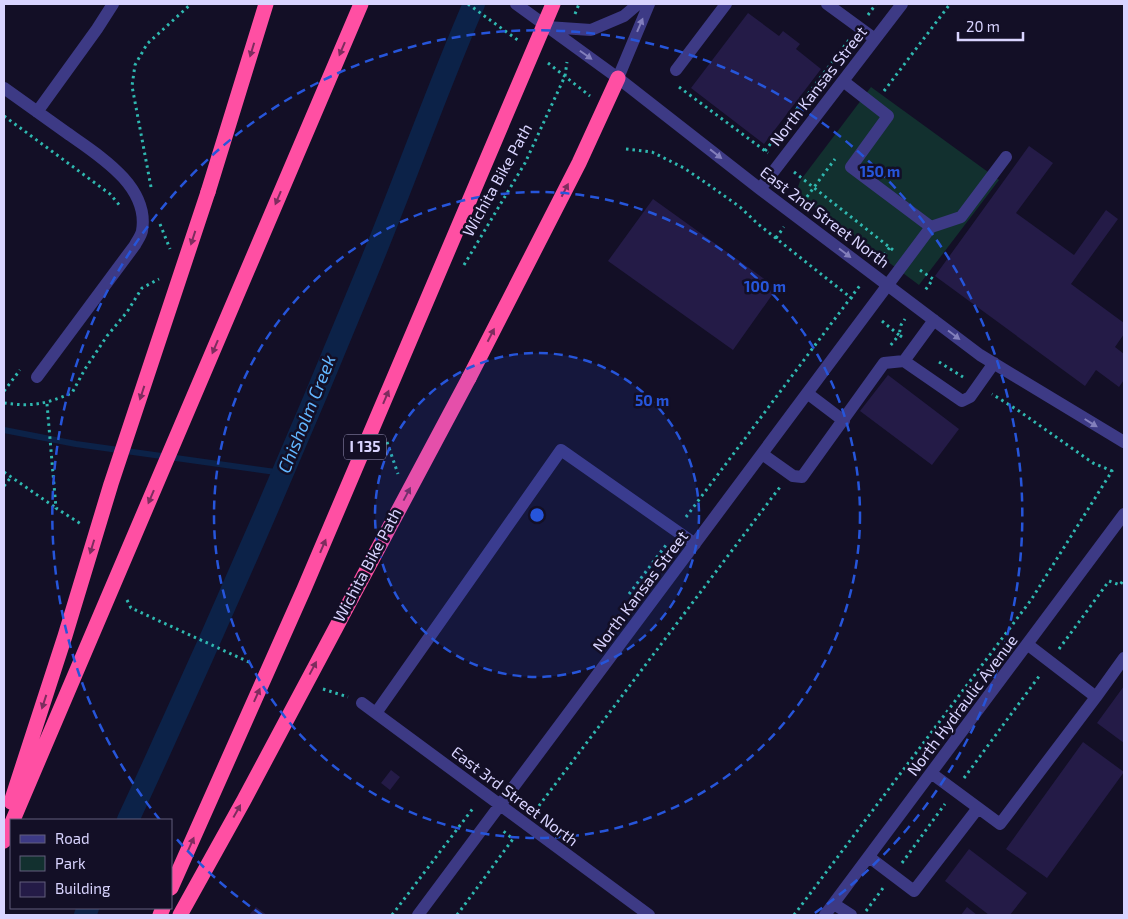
<svg xmlns="http://www.w3.org/2000/svg" width="1128" height="919" viewBox="0 0 1128 919" font-family="'Exo 2',sans-serif">
	<style>
		.green { fill: #12302f }
		.lines { fill: none; stroke-linecap: round; stroke-linejoin: round }
		.stream { stroke: #0c2248; stroke-width: 6 }
		.canal { stroke: #0c2248; stroke-width: 22 }
		.building { fill: #241b47 }
		.path { stroke: #2fb8b0; stroke-width: 3; stroke-dasharray: 2.5 4; stroke-linecap: butt }
		.minor { stroke: #3d3a85; stroke-width: 12 }
		.highway { stroke: #ff4fa3; stroke-width: 15 }
		.highway-bridge { stroke: #ff4fa3; stroke-width: 15 }
		.oneway { fill: #837fbc }
		.oneway2 { fill: #7d2c5e }
		.ring { fill: none; stroke: #2655da; stroke-width: 2.5; stroke-dasharray: 9 6 }
		.labels { text-anchor: middle; stroke-width: 5; stroke-linejoin: round; paint-order: stroke }
		.shield { fill: #130f26; stroke: #9e99be; stroke-width: 1 }
		.shield-label { font-size: 15px; font-weight: bold; fill: #d9d4ff }
		.street-label { font-size: 16px; fill: #d9d4ff; stroke: #130f26 }
		.water-label { font-size: 18px; font-style: italic; fill: #62b6ff; stroke: #130f26 }
		.centre { fill: #2655da; stroke: #130f26; stroke-width: 2.5 }
		.ring-label { font-size: 15px; text-anchor: middle; font-weight: bold; fill: #2655da; stroke: #130f26; stroke-width: 5; stroke-linejoin: round; paint-order: stroke }
	</style>
	<rect width="100%" height="100%" fill="#130f26"/>
	<!-- green -->
	<path class="green" d="M871 87 999 180 919 285 801 197 797 190 800 181Z"/>
	<g class="lines">
		<!-- stream -->
		<path class="stream" d="M4 430 76 444 283 473"/>
		<!-- canal -->
		<path class="canal" d="M128 820C211 641 290 460 365 277 403 186 435 94 474 4
			M85 915 88 908"/>
	</g>
	<!-- building -->
	<path class="building" d="M748 13 779 36 783 31 800 44 796 49 821 69 764 144 691 88Z
		M1029 146 1053 163 1016 213 1074 255 1106 210 1118 219 1071 284 1124 323V334L1115 347 1124 354V380L1119 387 1096 370 1085 386 935 276Z
		M653 199 777 288 733 350 608 261Z
		M888 375 959 429 932 465 860 411Z
		M1124 686V743L1097 723Z
		M1083 742 1124 772 1047 878 1006 849Z
		M391 770 400 777 390 790 381 783Z
		M969 849 1027 893 1010 915H989L945 881Z
		M256 907 267 915H249Z
		M967 907 977 915H961Z"/>
	<g class="lines">
		<!-- path -->
		<path class="path" d="M468 4 519 41
			M575 14 579 4
			M868 15 876 4
			M548 63 590 96
			M679 87 768 153
			M884 91 950 4
			M4 116 110 194 121 207
			M626 149 652 152 684 168 706 183 740 207 758 224 855 301
			M765 151 849 40
			M794 172 893 250
			M151 187 132 86 135 65 147 44 191 4
			M803 202 835 159
			M160 224 170 249
			M776 238 784 227
			M880 260 890 247
			M464 265 525 163 565 76 567 62
			M920 270 933 279 924 292
			M882 321 899 335 890 346
			M902 337 899 335 901 325 905 319
			M939 362 963 377
			M4 391 20 370
			M4 403C33 407 45 404 72 393L85 369 107 336 127 312 142 288 159 279
			M47 404 56 508 81 524
			M387 442 398 474
			M4 472 56 508
			M4 486 11 477
			M686 517 861 284
			M629 594 666 545
			M127 600 131 608 251 663
			M1059 649 1109 581 1120 585 1124 579
			M323 689 348 697
			M964 778 1040 675
			M535 811 780 487
			M902 863 945 804
			M866 911 883 888
			M392 915 474 807
			M457 915 513 839 502 830
			M794 915 1031 600 1112 471 1093 463 1019 411 992 394"/>
		<!-- minor -->
		<path class="minor" d="M516 4 618 78 760 189 980 355 1124 442
			M827 4 875 39
			M547 27 591 30 624 16 638 4
			M676 70 726 4
			M618 78 649 4
			M4 88C25 103 46 118 67 133 98 155 150 186 142 231 141 236 137 241 135 245L37 377
			M37 112 97 29 113 4
			M760 189 902 4
			M931 227 961 217 1006 157
			M904 361 934 320
			M807 393 844 421
			M762 454 793 476 802 477 884 363 904 361 962 401 970 397 994 363
			M1096 697 1124 658
			M362 703 649 915
			M376 713 561 450 695 544
			M931 773 1000 824 1096 697 1027 644
			M869 857 914 891 978 808
			M834 904 851 915
			M418 915 931 227 851 167 888 116 843 81
			M825 915 1124 514"/>
		<!-- highway -->
		<path class="highway" d="M208 192 266 4
			M469 378 579 163 618 78
			M4 841 11 824
			M160 915 163 908"/>
		<!-- highway-bridge -->
		<path class="highway-bridge" d="M11 802 65 636 111 484 208 192
			M13 820 361 4
			M171 888 304 589 553 4
			M180 915 244 800 469 378"/>
	</g>
	<!-- one-way arrows -->
	<defs><path id="oneway-solid" d="M-6-.8H1V-3.2L6.5 0L1 3.2V.8H-6Z" transform="scale(1.25)"/></defs>
	<g class="oneway">
		<use href="#oneway-solid" transform="translate(640 25) rotate(-67)"/>
		<use href="#oneway-solid" transform="translate(586 55) rotate(35)"/>
		<use href="#oneway-solid" transform="translate(716 154) rotate(38)"/>
		<use href="#oneway-solid" transform="translate(845 253) rotate(37)"/>
		<use href="#oneway-solid" transform="translate(954 335) rotate(37)"/>
		<use href="#oneway-solid" transform="translate(1091 423) rotate(32)"/>
	</g>
	<g class="oneway2">
		<use href="#oneway-solid" transform="translate(342 49) rotate(113)"/>
		<use href="#oneway-solid" transform="translate(252 50) rotate(107)"/>
		<use href="#oneway-solid" transform="translate(565 190) rotate(-63)"/>
		<use href="#oneway-solid" transform="translate(278 198) rotate(113)"/>
		<use href="#oneway-solid" transform="translate(193 238) rotate(108)"/>
		<use href="#oneway-solid" transform="translate(491 335) rotate(-63)"/>
		<use href="#oneway-solid" transform="translate(215 347) rotate(113)"/>
		<use href="#oneway-solid" transform="translate(142 393) rotate(108)"/>
		<use href="#oneway-solid" transform="translate(386 397) rotate(-67)"/>
		<use href="#oneway-solid" transform="translate(407 494) rotate(-62)"/>
		<use href="#oneway-solid" transform="translate(151 497) rotate(113)"/>
		<use href="#oneway-solid" transform="translate(323 546) rotate(-67)"/>
		<use href="#oneway-solid" transform="translate(92 547) rotate(107)"/>
		<use href="#oneway-solid" transform="translate(313 668) rotate(-62)"/>
		<use href="#oneway-solid" transform="translate(257 695) rotate(-66)"/>
		<use href="#oneway-solid" transform="translate(44 702) rotate(108)"/>
		<use href="#oneway-solid" transform="translate(237 811) rotate(-61)"/>
		<use href="#oneway-solid" transform="translate(191 844) rotate(-66)"/>
	</g>
	<!-- distance rings -->
	<circle cx="537" cy="515" r="162" fill="#2655da" fill-opacity=".12"/>
	<g class="ring">
		<circle cx="537" cy="515" r="162"/>
		<circle cx="537" cy="515" r="323"/>
		<path d="M262 915A485 485 0 0 1 174 836M160 820A485 485 0 1 1 812 915"/>
	</g>
	<g class="labels">
		<!-- shield labels -->
		<rect class="shield" x="344" y="434.5" width="42" height="25" rx="4"/>
		<g class="shield-label">
			<text x="365" y="452">I 135</text>
		</g>
		<!-- street labels -->
		<g class="street-label">
			<text transform="translate(818 86) rotate(-52)" y="6">North Kansas Street</text>
			<text transform="translate(497 180) rotate(-61)" y="6">Wichita Bike Path</text>
			<text transform="translate(825 217) rotate(37)" y="6">East 2nd Street North</text>
			<text transform="translate(367 565) rotate(-62)" y="6">Wichita Bike Path</text>
			<text transform="translate(640 591) rotate(-53)" y="6">North Kansas Street</text>
			<text transform="translate(962 705) rotate(-53)" y="6">North Hydraulic Avenue</text>
			<text transform="translate(515 796) rotate(37)" y="6">East 3rd Street North</text>
		</g>
		<!-- water labels -->
		<g class="water-label">
			<text transform="translate(307 414) rotate(-68)" y="6">Chisholm Creek</text>
		</g>
	</g>
	<circle cx="537" cy="515" r="8" class="centre"/>
	<g class="ring-label">
		<text x="880" y="177">150 m</text>
		<text x="765" y="292">100 m</text>
		<text x="652" y="406">50 m</text>
	</g>
	<!-- border -->
	<rect width="1128" height="919" fill="none" stroke="#d9d4ff" stroke-width="10"/>
	<!-- legend -->
	<rect x="10" y="819" width="162" height="90" fill="#130f26" stroke="#625e7d"/>
	<rect x="20" y="835" width="25" height="8" fill="#3d3a85" stroke="#625e7d"/>
	<text x="55" y="844" font-size="15" fill="#d9d4ff">Road</text>
	<rect x="20" y="856" width="25" height="15" fill="#12302f" stroke="#625e7d"/>
	<text x="55" y="869" font-size="15" fill="#d9d4ff">Park</text>
	<rect x="20" y="882" width="25" height="15" fill="#241b47" stroke="#625e7d"/>
	<text x="55" y="894" font-size="15" fill="#d9d4ff">Building</text>
	<!-- scale -->
	<path d="M958 32v8h65v-8" fill="none" stroke="#d9d4ff" stroke-width="2.5"/>
	<text x="966" y="32" font-size="15" fill="#d9d4ff" stroke="#130f26" stroke-width="4" paint-order="stroke">20 m</text>
</svg>
